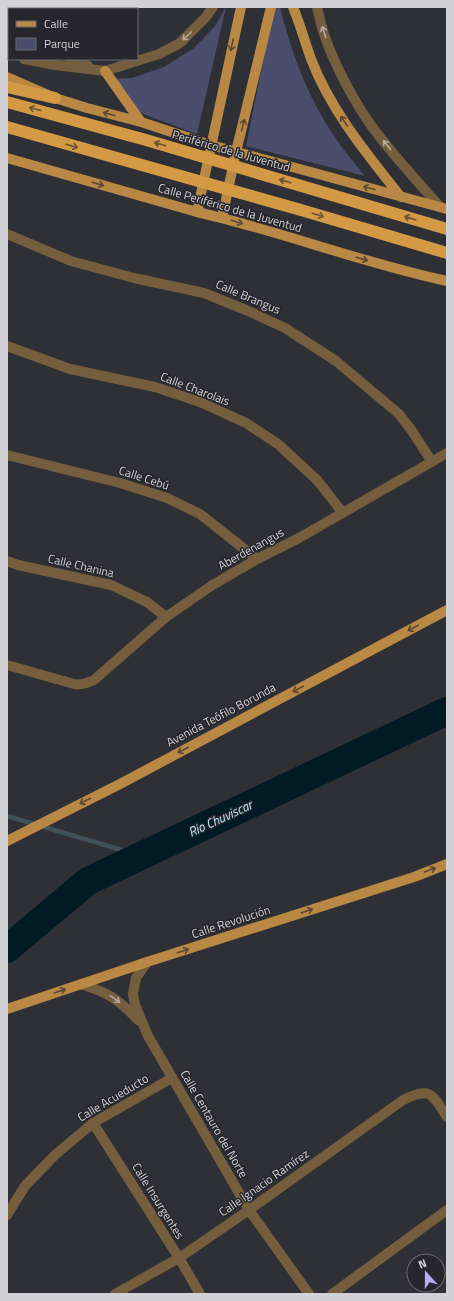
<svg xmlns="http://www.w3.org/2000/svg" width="454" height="1301" viewBox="0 0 454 1301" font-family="'Titillium Web',sans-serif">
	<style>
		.green { fill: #4a4d6c }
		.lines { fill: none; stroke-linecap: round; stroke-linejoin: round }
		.stream { stroke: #405159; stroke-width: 4.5 }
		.river { stroke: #011a24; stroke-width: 28 }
		.minor { stroke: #755e3e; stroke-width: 10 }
		.major { stroke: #b88844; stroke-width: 10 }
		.highway { stroke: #d39944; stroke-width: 12 }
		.highway-bridge { stroke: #d39944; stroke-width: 12 }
		.oneway { stroke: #b1a9a1 }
		.oneway2 { stroke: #594834 }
		.oneway3 { stroke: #6b5436 }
		.labels { text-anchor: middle; stroke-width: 3; stroke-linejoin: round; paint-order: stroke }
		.street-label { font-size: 12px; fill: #d2d2d6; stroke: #26262c }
		.water-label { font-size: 13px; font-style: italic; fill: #b5e3f8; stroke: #26262c }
	</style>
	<rect width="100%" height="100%" fill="#2f3036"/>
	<!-- green -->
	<path class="green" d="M226 7 197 134 146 115 138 111 113 79 132 78 164 67 194 48 215 26Z
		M274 7H280C291 51 307 96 333 134 342 149 354 162 365 176L246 146Z"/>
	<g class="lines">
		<!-- stream -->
		<path class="stream" d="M7 816 142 856"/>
		<!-- river -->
		<path class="river" d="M7 949 88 881 447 711"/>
		<!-- minor -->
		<path class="minor" d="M317 7C319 16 321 25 324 34 334 64 354 102 373 128 393 155 417 181 440 207
			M7 35 9 36
			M7 54 9 55
			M24 59 55 65 105 71 159 54 180 43 205 18 213 7
			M70 59 88 66
			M7 234 71 261 134 278 204 293 246 310 285 328 336 361 399 414 412 431 432 462
			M7 346 70 369 155 387 200 402 246 423 278 444 317 480 343 513
			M7 455 120 483 167 498 200 514 257 559
			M7 561 18 565 111 585 147 602 166 617
			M7 665 74 684C82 685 87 683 94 680L166 617 211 586 257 559 299 538 447 453
			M147 962 136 978 133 994 135 1005 148 1036 249 1210 309 1294
			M81 984C109 993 118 999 138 1020
			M93 1123 179 1258 200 1294
			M7 1215 25 1186 55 1155 93 1123 172 1078
			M115 1294 179 1258 249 1210 403 1100C431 1086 432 1094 447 1117
			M332 1294 447 1210"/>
		<!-- major -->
		<path class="major" d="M293 7C300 24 305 42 311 59 331 111 367 154 401 197
			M105 71 141 122
			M7 77 55 98 87 108 141 122 211 145 447 209
			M7 158 197 212C281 231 362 263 447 281
			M197 212 241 7
			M222 218 236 152 271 7
			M7 841 120 784 447 610
			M7 1009 147 962 414 877 447 864"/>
		<!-- highway -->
		<path class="highway" d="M7 87 55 98"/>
		<!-- highway-bridge -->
		<path class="highway-bridge" d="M7 102 146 140 447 229
			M7 127 301 210 447 253"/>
	</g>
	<!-- one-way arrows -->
	<defs><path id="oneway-shaft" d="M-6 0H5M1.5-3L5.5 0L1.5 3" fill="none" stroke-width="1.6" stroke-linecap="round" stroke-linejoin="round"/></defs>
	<g class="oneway">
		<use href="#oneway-shaft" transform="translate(324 32) rotate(-108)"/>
		<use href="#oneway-shaft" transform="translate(187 36) rotate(136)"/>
		<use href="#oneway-shaft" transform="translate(387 145) rotate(-128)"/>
		<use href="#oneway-shaft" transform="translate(115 999) rotate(35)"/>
	</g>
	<g class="oneway2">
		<use href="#oneway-shaft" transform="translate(232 45) rotate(102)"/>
		<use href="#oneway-shaft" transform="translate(109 114) rotate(-165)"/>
		<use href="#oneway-shaft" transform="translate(344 121) rotate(-124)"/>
		<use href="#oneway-shaft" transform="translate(243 125) rotate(-76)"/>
		<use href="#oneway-shaft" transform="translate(98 184) rotate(16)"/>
		<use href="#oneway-shaft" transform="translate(369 188) rotate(-165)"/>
		<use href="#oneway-shaft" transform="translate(237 222) rotate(17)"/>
		<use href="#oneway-shaft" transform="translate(362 259) rotate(16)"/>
		<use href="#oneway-shaft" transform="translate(413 628) rotate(152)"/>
		<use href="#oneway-shaft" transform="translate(298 689) rotate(152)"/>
		<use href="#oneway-shaft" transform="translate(183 750) rotate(152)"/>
		<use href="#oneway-shaft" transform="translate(85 801) rotate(153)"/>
		<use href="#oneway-shaft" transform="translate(430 870) rotate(-20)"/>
		<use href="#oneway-shaft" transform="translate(307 911) rotate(-18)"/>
		<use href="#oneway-shaft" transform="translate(183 951) rotate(-18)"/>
		<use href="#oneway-shaft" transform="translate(60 991) rotate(-19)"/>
	</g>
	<g class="oneway3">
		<use href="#oneway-shaft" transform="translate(35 109) rotate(-165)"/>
		<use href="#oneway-shaft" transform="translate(160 144) rotate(-164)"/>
		<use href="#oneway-shaft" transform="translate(72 146) rotate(16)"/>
		<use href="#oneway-shaft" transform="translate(285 181) rotate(-164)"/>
		<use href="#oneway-shaft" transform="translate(318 215) rotate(17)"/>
		<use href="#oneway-shaft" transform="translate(410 218) rotate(-164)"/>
	</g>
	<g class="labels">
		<!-- street labels -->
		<g class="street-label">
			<text transform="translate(231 151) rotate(16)" y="4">Periférico de la Juventud</text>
			<text transform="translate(230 208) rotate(16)" y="4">Calle Periférico de la Juventud</text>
			<text transform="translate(248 297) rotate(23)" y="4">Calle Brangus</text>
			<text transform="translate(195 389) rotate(21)" y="4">Calle Charolais</text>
			<text transform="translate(144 478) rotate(18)" y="4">Calle Cebú</text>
			<text transform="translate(251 549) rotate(-29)" y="4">Aberdenangus</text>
			<text transform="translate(81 566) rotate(13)" y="4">Calle Chanina</text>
			<text transform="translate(221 715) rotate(-28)" y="4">Avenida Teófilo Borunda</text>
			<text transform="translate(231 922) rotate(-18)" y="4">Calle Revolución</text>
			<text transform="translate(113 1098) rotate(-31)" y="4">Calle Acueducto</text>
			<text transform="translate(214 1124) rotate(60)" y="4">Calle Centauro del Norte</text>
			<text transform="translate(264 1183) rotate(-35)" y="4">Calle Ignacio Ramírez</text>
			<text transform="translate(158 1201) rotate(58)" y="4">Calle Insurgentes</text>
		</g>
		<!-- water labels -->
		<g class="water-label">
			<text transform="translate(220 818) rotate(-25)" y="5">Rio Chuviscar</text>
		</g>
	</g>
	<!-- border -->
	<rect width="454" height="1301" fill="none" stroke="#d2d2d6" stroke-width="16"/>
	<!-- legend -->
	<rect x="8" y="8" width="130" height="52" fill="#26262c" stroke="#6b6b70"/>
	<rect x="16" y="21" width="20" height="6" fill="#b88844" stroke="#6b6b70"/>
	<text x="44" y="28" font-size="12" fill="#d2d2d6">Calle</text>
	<rect x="16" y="38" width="20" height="12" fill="#4a4d6c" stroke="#6b6b70"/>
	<text x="44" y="48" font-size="12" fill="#d2d2d6">Parque</text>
	<!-- north arrow -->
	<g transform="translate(426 1273) rotate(339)"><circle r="19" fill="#26262c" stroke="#6b6b70"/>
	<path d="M0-3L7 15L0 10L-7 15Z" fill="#b8abf7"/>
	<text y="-6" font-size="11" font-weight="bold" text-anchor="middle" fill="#d2d2d6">N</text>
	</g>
</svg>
